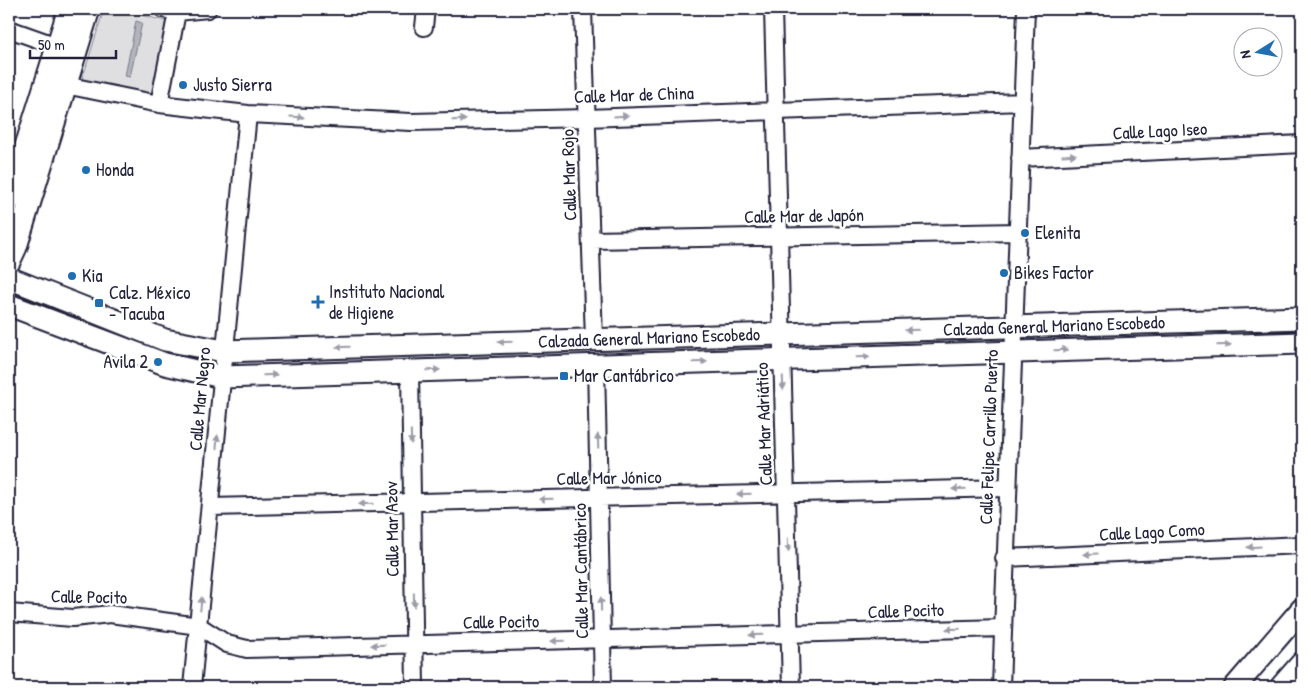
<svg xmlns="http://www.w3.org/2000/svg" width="1311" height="696" viewBox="0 0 1311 696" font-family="'Patrick Hand',sans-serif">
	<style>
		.green { fill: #dfdfe2; stroke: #80808e }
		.water { fill: #b4b4bc; stroke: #7a7a88 }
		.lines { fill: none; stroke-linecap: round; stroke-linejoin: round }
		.minor-casing { stroke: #22223b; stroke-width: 20 }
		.major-casing { stroke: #22223b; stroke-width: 25 }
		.minor { stroke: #fff; stroke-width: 16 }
		.major { stroke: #fff; stroke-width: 21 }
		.oneway { fill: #9c9ca7 }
		.poi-dot { fill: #1f6fb2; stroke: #fff; stroke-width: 2 }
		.labels { text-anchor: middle; stroke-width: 5; stroke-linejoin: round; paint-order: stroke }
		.poi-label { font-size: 18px; fill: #22223b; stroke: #fff; text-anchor: start }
		.street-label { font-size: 18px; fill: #22223b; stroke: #fff }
	</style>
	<rect width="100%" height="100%" fill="#fff"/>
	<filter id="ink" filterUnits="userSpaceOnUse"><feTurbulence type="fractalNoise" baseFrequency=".02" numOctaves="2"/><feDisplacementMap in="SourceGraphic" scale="10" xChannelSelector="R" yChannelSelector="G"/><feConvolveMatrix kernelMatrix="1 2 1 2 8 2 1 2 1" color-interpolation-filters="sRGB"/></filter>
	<g filter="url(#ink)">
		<!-- green -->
		<path class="green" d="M104 9H116L170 22 156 94 82 80Z
			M776 338 778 356 232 373V357Z"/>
		<!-- water -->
		<path class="water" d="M136 21 142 23 130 77 125 76Z"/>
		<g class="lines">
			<!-- minor casing -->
			<g class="minor-casing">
				<path id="minor" d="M163 9 177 12 208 9
					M583 9 594 340
					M773 9 791 687
					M424 27 426 9
					M9 29 57 46
					M65 85 159 104 248 114 411 122 587 118 1023 102
					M159 104 177 12
					M1020 158 1302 144
					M591 240 1018 232
					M596 365 603 687
					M410 371 415 687
					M211 507 1007 488
					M1004 558 1302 545
					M9 613 73 618 110 614 199 626 227 644 247 649 1002 628
					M192 687 248 114
					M1001 687 1026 9"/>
			</g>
			<!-- major casing -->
			<g class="major-casing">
				<path id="major" d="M9 200 69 9
					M9 262 16 247 89 9
					M9 278 165 340 224 351 1302 318
					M9 305 165 364 222 377 1302 343
					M1235 687 1302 609
					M1281 687 1302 663"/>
			</g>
			<!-- minor -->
			<use href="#minor" class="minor"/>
			<!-- major -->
			<use href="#major" class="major"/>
		</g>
		<!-- one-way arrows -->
		<defs><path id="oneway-solid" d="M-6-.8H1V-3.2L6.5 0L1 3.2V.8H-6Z" transform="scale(1.25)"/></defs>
		<g class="oneway">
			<use href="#oneway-solid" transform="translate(621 116) rotate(-3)"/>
			<use href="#oneway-solid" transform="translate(297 117) rotate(3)"/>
			<use href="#oneway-solid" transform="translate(459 120) rotate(-1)"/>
			<use href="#oneway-solid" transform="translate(1069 155) rotate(-3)"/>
			<use href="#oneway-solid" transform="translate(912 330) rotate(178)"/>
			<use href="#oneway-solid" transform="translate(505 342) rotate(178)"/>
			<use href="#oneway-solid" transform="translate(1224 345) rotate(-2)"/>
			<use href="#oneway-solid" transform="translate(343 347) rotate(178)"/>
			<use href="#oneway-solid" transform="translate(1061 350) rotate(-2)"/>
			<use href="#oneway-solid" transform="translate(863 357) rotate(-2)"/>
			<use href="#oneway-solid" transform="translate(700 362) rotate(-2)"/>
			<use href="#oneway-solid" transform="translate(433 370) rotate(-2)"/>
			<use href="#oneway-solid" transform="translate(270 375) rotate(-2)"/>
			<use href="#oneway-solid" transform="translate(783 383) rotate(88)"/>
			<use href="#oneway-solid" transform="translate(411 437) rotate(89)"/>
			<use href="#oneway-solid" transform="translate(598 441) rotate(-92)"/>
			<use href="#oneway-solid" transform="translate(217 442) rotate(-85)"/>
			<use href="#oneway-solid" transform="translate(959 489) rotate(179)"/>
			<use href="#oneway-solid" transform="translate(744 494) rotate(179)"/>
			<use href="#oneway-solid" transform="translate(546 499) rotate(179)"/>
			<use href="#oneway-solid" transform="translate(366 504) rotate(179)"/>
			<use href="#oneway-solid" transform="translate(788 545) rotate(88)"/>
			<use href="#oneway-solid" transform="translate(1254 547) rotate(177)"/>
			<use href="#oneway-solid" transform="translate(1091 554) rotate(177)"/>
			<use href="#oneway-solid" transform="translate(414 600) rotate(89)"/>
			<use href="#oneway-solid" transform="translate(201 604) rotate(-84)"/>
			<use href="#oneway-solid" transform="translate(601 604) rotate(-91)"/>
			<use href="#oneway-solid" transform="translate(953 629) rotate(178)"/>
			<use href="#oneway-solid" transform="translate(756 635) rotate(178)"/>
			<use href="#oneway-solid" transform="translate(558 641) rotate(179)"/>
			<use href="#oneway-solid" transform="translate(378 645) rotate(178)"/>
		</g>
	</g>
	<!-- markers -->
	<g class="poi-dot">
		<circle cx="183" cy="85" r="5"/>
		<circle cx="86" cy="170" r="5"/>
		<circle cx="1025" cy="233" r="5"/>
		<circle cx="1004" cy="273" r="5"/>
		<circle cx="72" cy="276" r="5"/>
		<path d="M315.5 294.5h5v5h5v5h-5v5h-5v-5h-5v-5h5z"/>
		<rect x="94" y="298" width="10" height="10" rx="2.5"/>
		<circle cx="158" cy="362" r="5"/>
		<rect x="559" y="371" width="10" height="10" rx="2.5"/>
	</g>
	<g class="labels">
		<!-- poi labels -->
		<g class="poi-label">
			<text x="193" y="91">Justo Sierra</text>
			<text x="96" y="176">Honda</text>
			<text x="1035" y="239">Elenita</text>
			<text x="1014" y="279">Bikes Factor</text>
			<text x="82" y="282">Kia</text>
			<text x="329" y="298">Instituto Nacional<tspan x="329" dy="21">de Higiene</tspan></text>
			<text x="109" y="299">Calz. México<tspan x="109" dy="21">- Tacuba</tspan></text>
			<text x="148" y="368" text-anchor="end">Avila 2</text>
			<text x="574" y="382">Mar Cantábrico</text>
		</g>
		<!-- street labels -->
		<g class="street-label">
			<text transform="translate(634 95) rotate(-2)" y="6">Calle Mar de China</text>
			<text transform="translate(1160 131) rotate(-3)" y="6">Calle Lago Iseo</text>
			<text transform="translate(569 175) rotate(-92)" y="6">Calle Mar Rojo</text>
			<text transform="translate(804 216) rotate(-1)" y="6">Calle Mar de Japón</text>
			<text transform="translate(1054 326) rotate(-2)" y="6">Calzada General Mariano Escobedo</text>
			<text transform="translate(649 338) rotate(-2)" y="6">Calzada General Mariano Escobedo</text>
			<text transform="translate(200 399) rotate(-85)" y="6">Calle Mar Negro</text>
			<text transform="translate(764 424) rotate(-92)" y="6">Calle Mar Adriático</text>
			<text transform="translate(989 437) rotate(-88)" y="6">Calle Felipe Carrillo Puerto</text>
			<text transform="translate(609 478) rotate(-1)" y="6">Calle Mar Jónico</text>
			<text transform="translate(392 529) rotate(-91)" y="6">Calle Mar Azov</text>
			<text transform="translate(1152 532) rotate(-3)" y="6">Calle Lago Como</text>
			<text transform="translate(581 571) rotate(-91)" y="6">Calle Mar Cantábrico</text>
			<text transform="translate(89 597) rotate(1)" y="6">Calle Pocito</text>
			<text transform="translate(906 611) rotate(-2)" y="6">Calle Pocito</text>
			<text transform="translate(501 622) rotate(-1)" y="6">Calle Pocito</text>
		</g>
	</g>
	<!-- margin -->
	<rect width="1311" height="696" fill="none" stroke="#fff" stroke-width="30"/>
	<rect x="15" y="15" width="1281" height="666" fill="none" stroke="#22223b" stroke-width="2" filter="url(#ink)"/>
	<!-- north arrow -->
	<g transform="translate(1258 52) rotate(259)"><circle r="24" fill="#ffffff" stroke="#a7a7b1"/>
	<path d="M0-4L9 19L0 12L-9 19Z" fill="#1f6fb2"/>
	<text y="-8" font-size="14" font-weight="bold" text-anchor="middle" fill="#22223b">N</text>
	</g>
	<!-- scale -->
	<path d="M30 50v8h86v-8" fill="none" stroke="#22223b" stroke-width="2.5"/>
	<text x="38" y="50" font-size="15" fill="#22223b" stroke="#ffffff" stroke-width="4" paint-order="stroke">50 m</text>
</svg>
